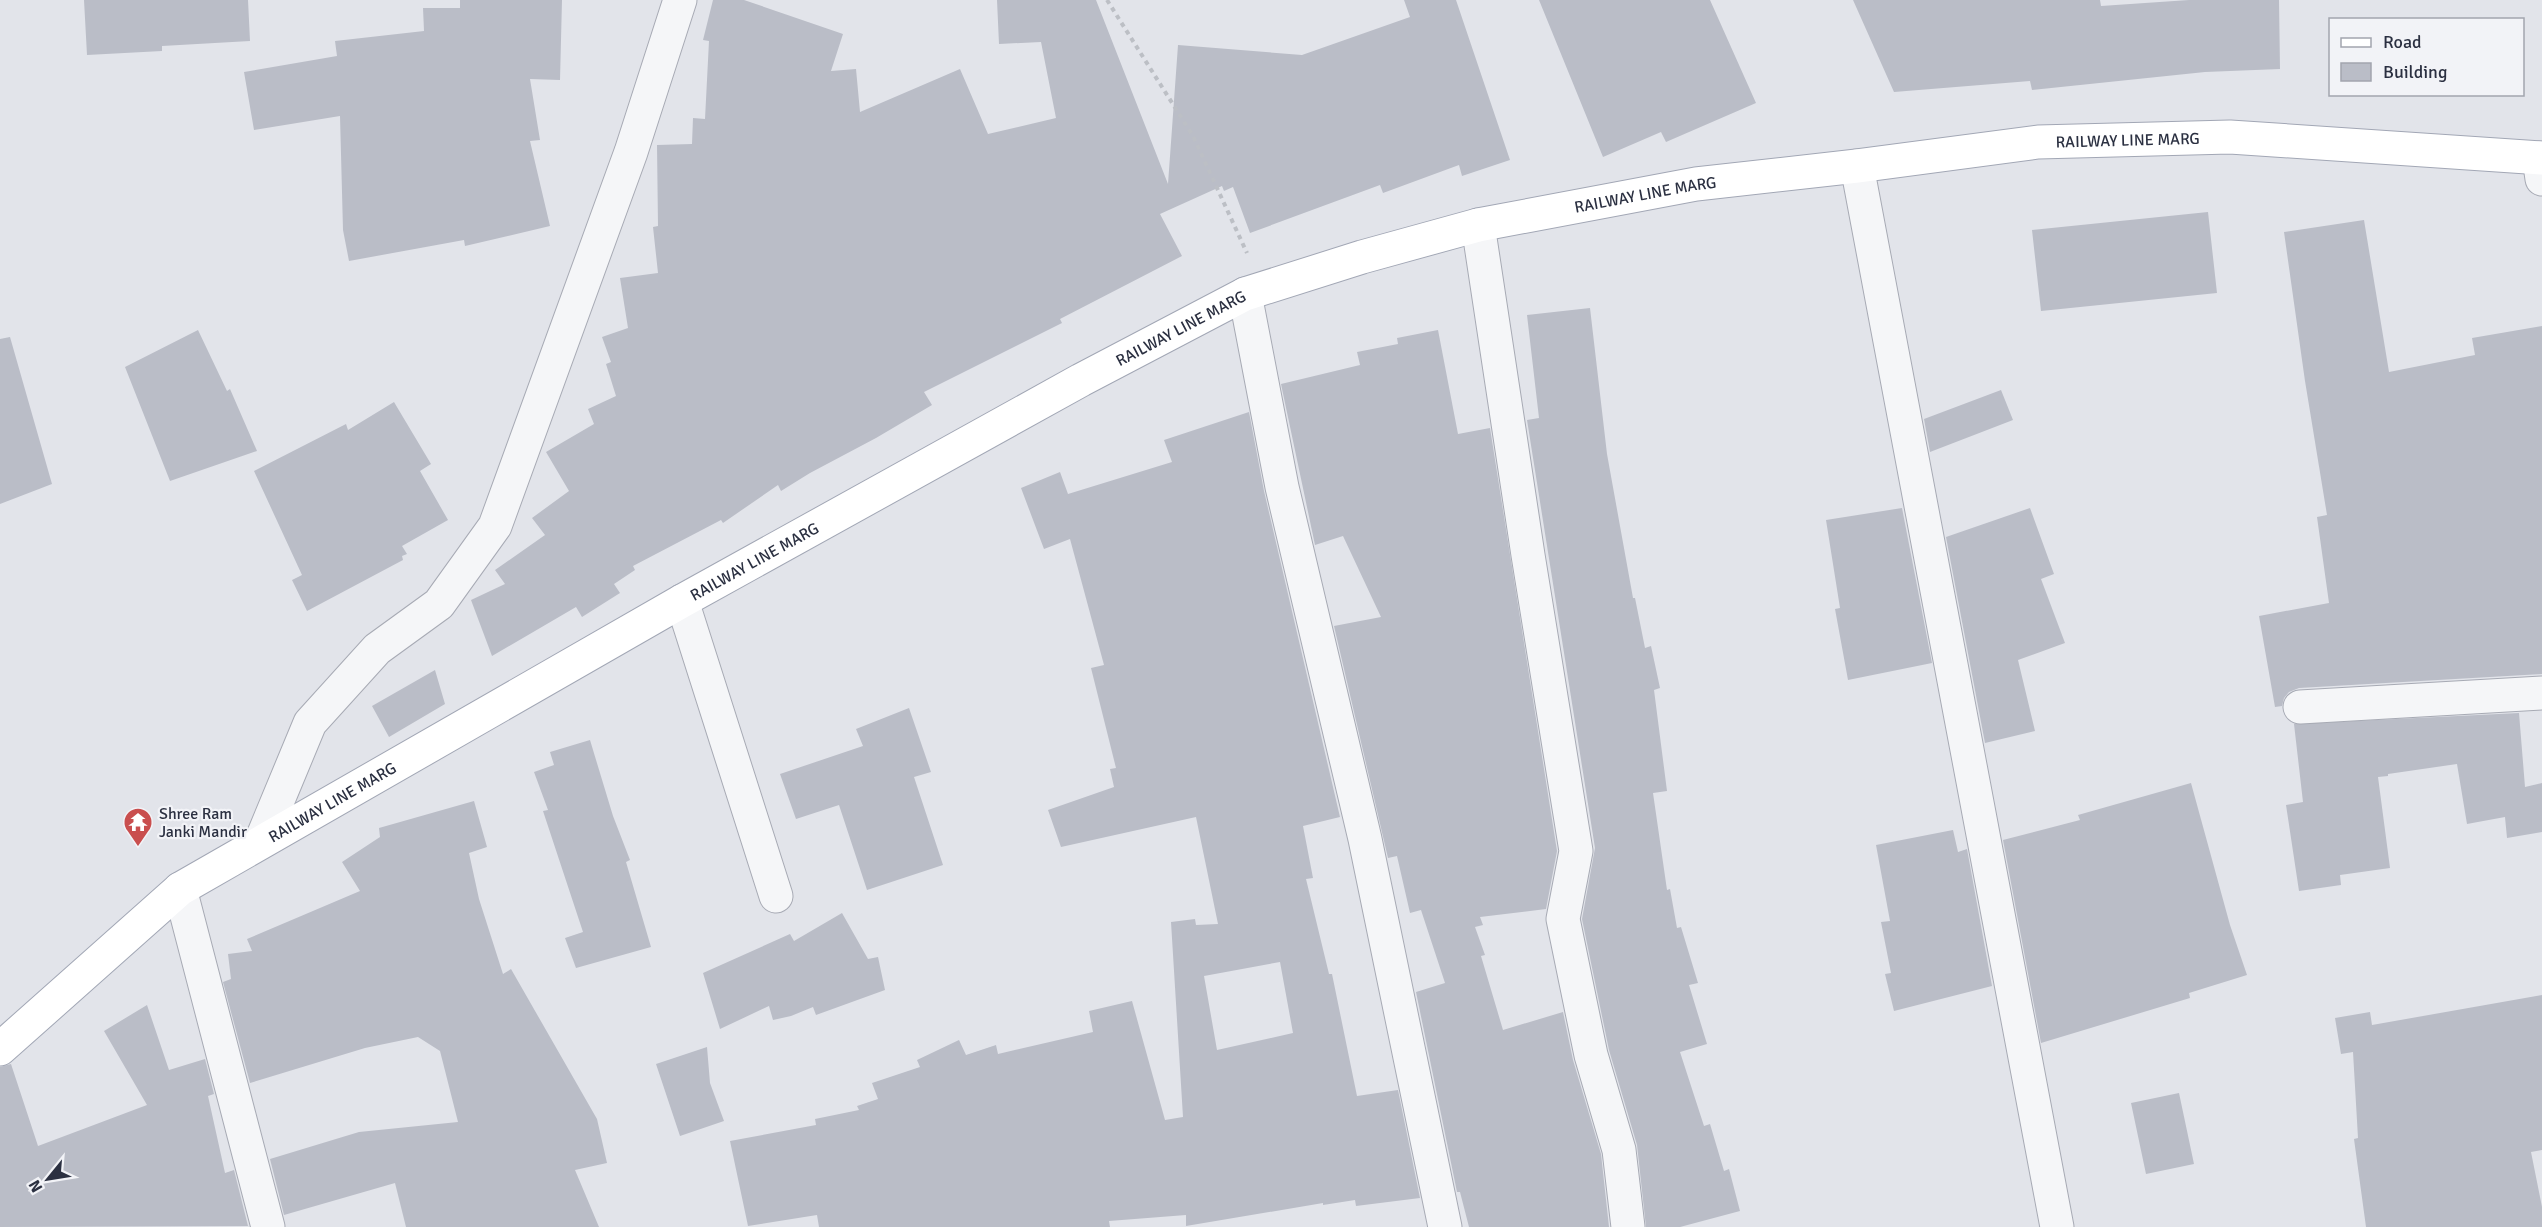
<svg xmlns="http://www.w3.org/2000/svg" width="2542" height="1227" viewBox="0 0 2542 1227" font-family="Signika,sans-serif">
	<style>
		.building { fill: #babdc7; fill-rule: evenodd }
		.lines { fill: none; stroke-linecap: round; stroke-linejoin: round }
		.minor-casing { stroke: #a7aab4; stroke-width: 35 }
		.major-casing { stroke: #a2a7b5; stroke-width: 35 }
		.path { stroke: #bcbfc5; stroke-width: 4; stroke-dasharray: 4.5 4.5; stroke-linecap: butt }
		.minor { stroke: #f5f6f8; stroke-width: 33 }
		.major { stroke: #fff; stroke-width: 33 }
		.labels { text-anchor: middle; stroke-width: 4.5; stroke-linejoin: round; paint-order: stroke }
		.street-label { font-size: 16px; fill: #2b3041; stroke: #f2f3f7 }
		.poi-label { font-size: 16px; fill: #2b3041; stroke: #f2f3f7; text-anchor: start }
	</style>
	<rect width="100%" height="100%" fill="#e2e4ea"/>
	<!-- building -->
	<path class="building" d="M84 0H248L250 41 162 46V51L87 55Z
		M460 0H562L560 80 530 79 540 140 530 141 550 226 465 246 464 240 349 261 343 230 340 116 254 130 244 72 337 56 335 41 424 31 423 8H460Z
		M713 0H744L843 34 831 71 856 69 860 112 960 69 988 134 1056 118 1041 42 999 44 997 0H1096L1168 184 1178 45 1302 55 1410 17 1404 0H1456L1510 160 1462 176 1459 165 1383 193 1380 185 1250 233 1233 187 1224 191 1222 186 1160 214 1182 256 1060 319 1062 323 924 392 932 405 876 438 810 473 781 491 778 485 723 523 721 520 633 566 635 570 614 584 620 593 582 617 576 607 492 656 471 600 505 584 495 570 545 535 532 518 569 491 546 452 594 424 588 409 616 396 606 364 611 362 602 337 628 328 620 278 658 273 653 227 658 226 657 145 692 144 693 118 705 119 709 41 703 40Z
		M1539 0H1710L1756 103 1666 142 1661 132 1603 157Z
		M1853 0H2100L2101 6 2189 0H2279L2280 69 2205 72 2032 90 2030 81 1894 92Z
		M2208 212 2217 293 2041 311 2032 230Z
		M2364 220 2389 372 2475 355 2472 338 2542 326V674L2299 688 2289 692 2284 698 2282 706 2275 707 2259 616 2329 603 2317 517 2327 515 2305 381 2284 232Z
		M1590 308 1607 454 1633 598H1635L1645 648 1651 646 1660 688 1654 690 1667 791 1653 793 1667 890 1670 889 1677 928 1681 927 1698 983 1689 985 1707 1044 1680 1052 1704 1126 1710 1124 1724 1171 1729 1169 1740 1211 1680 1227H1646L1637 1145 1609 1050 1582 919 1595 848 1527 420 1539 418 1527 315Z
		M198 330 227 391 230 389 257 451 170 481 125 367Z
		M1438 330 1458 434 1490 428 1557 851 1546 909 1480 917 1483 925 1475 927 1485 955 1481 956 1503 1030 1563 1012 1573 1060 1601 1154 1609 1227H1469L1460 1192H1457L1416 992 1445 983 1421 910 1410 913 1397 856 1388 858 1334 626 1381 617 1343 536 1315 545 1281 384 1360 365 1357 352 1398 344 1397 338Z
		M10 337 52 484 0 504V339Z
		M2001 390 2013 420 1930 452 1924 419Z
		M394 402 431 464 420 471 448 520 402 546 407 554 402 556 403 560 307 611 292 580 302 575 254 471 346 424 348 430Z
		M1249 412 1264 491 1340 817 1303 826 1313 878 1306 879 1329 974H1332L1357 1096 1398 1090 1420 1198 1356 1206 1355 1200 1323 1205V1203L1186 1226V1215L1109 1221 1110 1227H819L817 1215 748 1226 730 1141 816 1125 815 1119 859 1110 857 1106 878 1099 872 1083 920 1067 917 1060 959 1040 966 1055 996 1045 998 1054 1093 1032 1089 1011 1132 1001 1165 1120 1183 1117 1171 922 1195 919 1196 925 1218 924 1196 817 1061 847 1048 810 1114 787 1110 769 1116 768 1091 668 1104 665 1070 539 1044 549 1021 488 1060 472 1068 494 1172 462 1164 440ZM1280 962 1293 1033 1217 1050 1204 976Z
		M1902 508 1932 663 1848 680 1835 609 1840 608 1826 520Z
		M2030 508 2054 574 2041 579 2065 643 2018 660 2035 731 1985 743 1946 537Z
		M435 670 445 704 389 737 372 706Z
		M909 708 931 772 914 777 943 865 867 890 839 805 796 819 780 774 863 746 856 729Z
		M2519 713 2525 787 2542 783V832L2507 838 2505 817 2467 824 2457 764 2388 774V776L2378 777 2390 868 2340 875 2341 885 2299 891 2286 805 2303 802 2294 724Z
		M590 740 613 816 630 860 626 862 651 947 576 968 565 938 583 932 543 811 548 810 534 772 554 765 550 752Z
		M2191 783 2230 925 2247 975 2189 993 2190 998 2041 1043 2003 840 2080 820 2078 815Z
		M474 801 487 847 469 853 479 899 503 974 511 969 597 1119 607 1163 575 1170 599 1227H406L395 1183 284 1215 270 1159 359 1132 458 1122 440 1051 418 1037 365 1048 250 1083 223 982 231 979 228 954 252 951 247 939 360 891 342 862 380 837 379 828Z
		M1953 830 1958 852 1967 849 1992 986 1894 1011 1885 974 1891 973 1881 922 1890 921 1876 845Z
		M842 913 868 959 878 957 885 990 816 1015 813 1007 791 1016 773 1020 769 1006 720 1029 703 973 790 934 794 941Z
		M2542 995V1150L2531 1152 2542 1207V1227H2366L2354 1139 2358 1138 2353 1052 2341 1054 2335 1018 2370 1012 2372 1025Z
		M147 1005 169 1070 205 1059 214 1094 208 1096 225 1173 234 1170 248 1226 0 1227V1067L11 1064 38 1146 147 1105 104 1031Z
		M707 1047 710 1083 724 1121 680 1136 656 1064Z
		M2179 1093 2194 1164 2146 1174 2131 1103Z"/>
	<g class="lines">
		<!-- minor casing -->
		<g class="minor-casing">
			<path id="minor" d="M2539 158 2542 179
				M1857 166 2057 1227
				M1478 225 1528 555 1576 851 1563 919 1591 1055 1619 1150 1628 1227
				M1245 294 1282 487 1365 839 1445 1227
				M682 601 776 896
				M2300 707 2542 693
				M261 841 310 723 377 649 439 604 495 526 631 152 680 0
				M180 889 268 1227"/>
		</g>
		<!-- major casing -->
		<g class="major-casing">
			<g id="major">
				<path id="s1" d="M0 1049 180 889 682 601 1081 380 1245 294 1362 257 1478 225 1696 184 1857 166 2038 142 2230 137 2542 158"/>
			</g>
		</g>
		<!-- path -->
		<path class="path" d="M1107 0 1193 136 1247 253"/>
		<!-- minor -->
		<use href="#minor" class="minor"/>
		<!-- major -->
		<use href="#major" class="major"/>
	</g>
	<!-- icons -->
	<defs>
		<g id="temple-pin" transform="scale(1.5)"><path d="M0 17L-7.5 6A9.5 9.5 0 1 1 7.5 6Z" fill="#c94e4e" stroke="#f2f3f7"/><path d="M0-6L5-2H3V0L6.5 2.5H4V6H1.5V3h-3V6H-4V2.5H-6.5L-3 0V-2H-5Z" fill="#fff"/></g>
	</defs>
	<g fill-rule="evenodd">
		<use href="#temple-pin" x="138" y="822"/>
	</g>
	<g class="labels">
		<!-- street labels -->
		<g class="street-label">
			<text dy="6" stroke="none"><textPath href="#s1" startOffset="2360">RAILWAY LINE MARG</textPath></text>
			<text dy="6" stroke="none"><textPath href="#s1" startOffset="1874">RAILWAY LINE MARG</textPath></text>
			<text dy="6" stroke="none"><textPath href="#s1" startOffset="1388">RAILWAY LINE MARG</textPath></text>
			<text dy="6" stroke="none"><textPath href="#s1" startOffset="902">RAILWAY LINE MARG</textPath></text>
			<text dy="6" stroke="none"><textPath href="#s1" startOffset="416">RAILWAY LINE MARG</textPath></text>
		</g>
		<!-- poi labels -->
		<g class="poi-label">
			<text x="159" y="819">Shree Ram<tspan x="159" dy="18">Janki Mandir</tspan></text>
		</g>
	</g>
	<!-- legend -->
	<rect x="2329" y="18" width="195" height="78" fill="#f2f3f7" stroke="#a2a5ae" stroke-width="1.5"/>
	<rect x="2341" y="38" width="30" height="9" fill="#ffffff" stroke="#a2a5ae" stroke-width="1.5"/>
	<text x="2383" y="48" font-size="18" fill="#2b3041">Road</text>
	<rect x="2341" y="63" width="30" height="18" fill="#babdc7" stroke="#a2a5ae" stroke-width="1.5"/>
	<text x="2383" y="78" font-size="18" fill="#2b3041">Building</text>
	<!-- north arrow -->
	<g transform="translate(48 1179) rotate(240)" stroke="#f2f3f7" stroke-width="4.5" paint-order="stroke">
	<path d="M0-4.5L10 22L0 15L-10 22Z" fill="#2b3041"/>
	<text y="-9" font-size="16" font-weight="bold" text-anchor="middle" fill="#2b3041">N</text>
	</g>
</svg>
